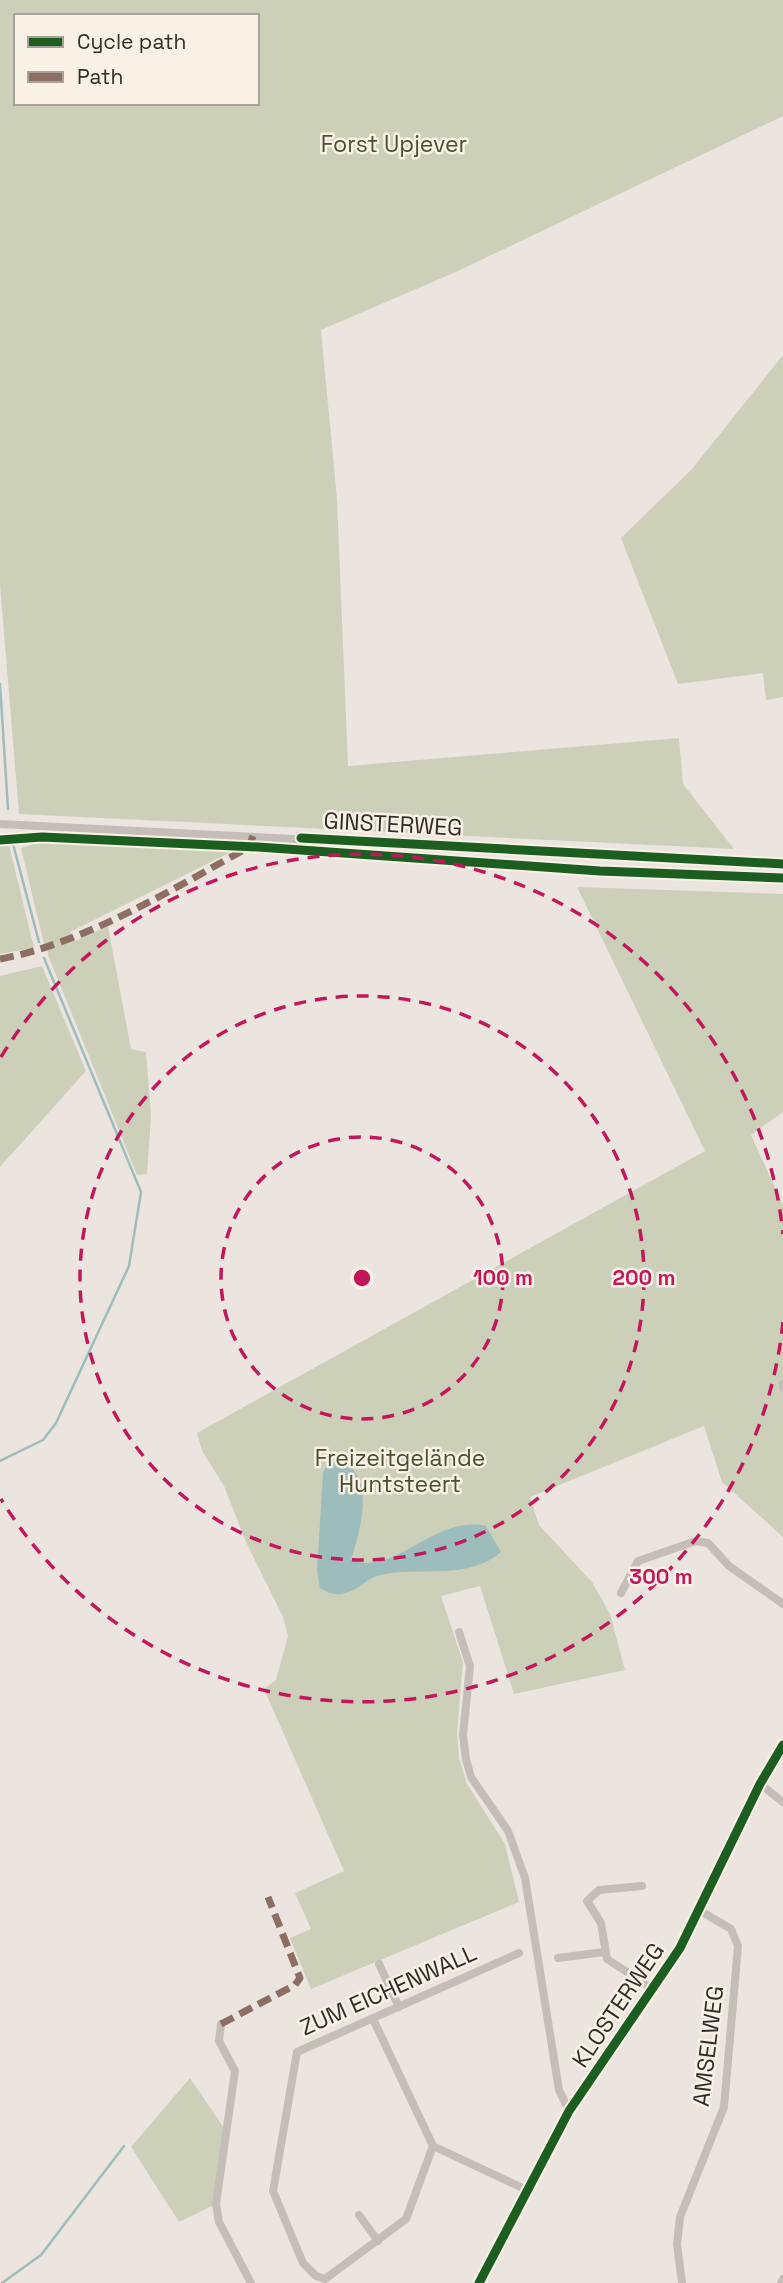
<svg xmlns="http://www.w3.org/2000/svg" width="783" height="2283" viewBox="0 0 783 2283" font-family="'Space Grotesk',sans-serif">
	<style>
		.green { fill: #cdd0b9; fill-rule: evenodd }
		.water { fill: #9cbdbc }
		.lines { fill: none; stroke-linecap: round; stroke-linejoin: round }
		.stream { stroke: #9cbdbc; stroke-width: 2.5 }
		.minor { stroke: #c4bdb8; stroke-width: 8 }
		.tertiary { stroke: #c4bdb8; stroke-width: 10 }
		.quiet { stroke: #8d6e63; stroke-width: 7; stroke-dasharray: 14 7; stroke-linecap: butt }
		.cycleway-casing { stroke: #f9f0e6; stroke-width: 13 }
		.cycleway { stroke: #1b5e20; stroke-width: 9 }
		.ring { fill: none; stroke: #c2185b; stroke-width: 3.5; stroke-dasharray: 12 9 }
		.labels { text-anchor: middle; stroke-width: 5; stroke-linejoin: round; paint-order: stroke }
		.park-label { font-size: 23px; fill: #45522b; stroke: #f9f0e6 }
		.street-label { font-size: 23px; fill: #342b27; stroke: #f9f0e6 }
		.centre { fill: #c2185b; stroke: #f9f0e6; stroke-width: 3.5 }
		.ring-label { font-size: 21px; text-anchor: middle; font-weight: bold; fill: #c2185b; stroke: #f9f0e6; stroke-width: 5; stroke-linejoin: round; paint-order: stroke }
	</style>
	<rect width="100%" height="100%" fill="#ece5df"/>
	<!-- green -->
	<path class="green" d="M0 0H783V116L458 271 321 330 337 499 348 766 679 738 683 784 734 849 19 814 0 585ZM16 16H257V103H16Z
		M783 355V697L766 700 763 673 678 684 621 538 692 469Z
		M39 842 231 852 70 932 75 941 108 926 131 1049 146 1052 151 1117 147 1174 137 1175 48 955 47 943 44 944 21 848Z
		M0 845H9L34 948 0 954Z
		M577 887 783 894V1112L751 1135 783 1205V1537L722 1482 704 1426 530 1497 539 1525 592 1582 610 1614 625 1670 514 1694 480 1586 441 1596 463 1662 457 1733 459 1758 467 1784 505 1844 519 1902 311 1989 290 1938 311 1929 295 1893 344 1871 264 1689 276 1680 288 1636 283 1617 246 1542 224 1486 202 1451 197 1433 705 1151Z
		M42 966 86 1071 0 1167V976Z
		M190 2078 226 2131 216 2204 179 2222 131 2147Z"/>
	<!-- water -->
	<path class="water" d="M340 1459C377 1477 360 1530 351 1560 396 1577 434 1514 486 1526L501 1552C468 1581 420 1566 380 1575 365 1579 357 1592 341 1594 333 1595 327 1592 320 1588L317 1571 323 1473 328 1463Z"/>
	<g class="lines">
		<!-- stream -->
		<path class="stream" d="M0 684 8 809
			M13 844 39 942
			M0 1461 43 1440 56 1423 129 1266 141 1192 44 958
			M2 2283 41 2255 124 2146"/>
		<!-- minor -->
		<path class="minor" d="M0 824 783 864
			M783 1384V1388
			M621 1593 638 1561 696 1541 708 1543 729 1566 783 1604
			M459 1632 470 1666 463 1735 466 1759 471 1777 508 1831 525 1878 559 2090 569 2111
			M760 1784 783 1802
			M642 1886 599 1890 587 1901 601 1923 607 1959 653 1989
			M519 1953 297 2052 273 2191 303 2263 316 2276 325 2279 406 2219 433 2146 527 2190
			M558 1958 604 1952
			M379 1964 399 2007
			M373 2019 433 2146
			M221 2024 219 2041 235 2071 216 2204 219 2222 251 2283
			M359 2215 378 2241
			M682 2283 677 2244 680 2217 724 2107 738 1946 731 1929 699 1910
			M781 2283 783 2279"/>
		<!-- tertiary -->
		<path class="tertiary" d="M479 2283 569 2111 680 1948 760 1784 783 1745"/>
		<!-- quiet -->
		<path class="quiet" d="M0 959C83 944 175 888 249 847L253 836
			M221 2024 295 1985 300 1978 268 1897"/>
		<!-- cycleway casing -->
		<g class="cycleway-casing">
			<path id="cycleway" d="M301 838 783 864
				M0 840 42 837 258 847 600 871 783 878
				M479 2283 569 2111 680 1948 760 1784 783 1745"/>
		</g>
		<!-- cycleway -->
		<use href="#cycleway" class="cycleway"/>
	</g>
	<!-- distance rings -->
	<g class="ring">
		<circle cx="362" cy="1278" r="141"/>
		<circle cx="362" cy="1278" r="282"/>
		<path d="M783 1322A423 423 0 0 1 1 1499M1 1057A423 423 0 0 1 783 1234"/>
	</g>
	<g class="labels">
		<!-- park labels -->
		<g class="park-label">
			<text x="394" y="152">Forst Upjever</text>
			<text x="400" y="1466">Freizeitgelände<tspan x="400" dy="26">Huntsteert</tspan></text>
		</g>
		<!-- street labels -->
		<g class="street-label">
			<text transform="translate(393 824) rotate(3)" y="8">GINSTERWEG</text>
			<text transform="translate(388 1990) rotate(-24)" y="8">ZUM EICHENWALL</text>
			<text transform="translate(618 2005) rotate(-56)" y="8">KLOSTERWEG</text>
			<text transform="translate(708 2046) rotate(-83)" y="8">AMSELWEG</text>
		</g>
	</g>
	<circle cx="362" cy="1278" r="10" class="centre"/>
	<g class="ring-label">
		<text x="503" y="1285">100 m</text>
		<text x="644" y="1285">200 m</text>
		<text x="661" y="1584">300 m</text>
	</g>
	<!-- legend -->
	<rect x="14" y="14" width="245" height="91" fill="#f9f0e6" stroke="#aaa19a" stroke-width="2"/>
	<rect x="28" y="37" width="35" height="10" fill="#1b5e20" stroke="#aaa19a" stroke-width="2"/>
	<text x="77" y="49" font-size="21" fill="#342b27">Cycle path</text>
	<rect x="28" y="72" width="35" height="10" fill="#8d6e63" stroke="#aaa19a" stroke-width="2"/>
	<text x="77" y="84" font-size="21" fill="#342b27">Path</text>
</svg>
